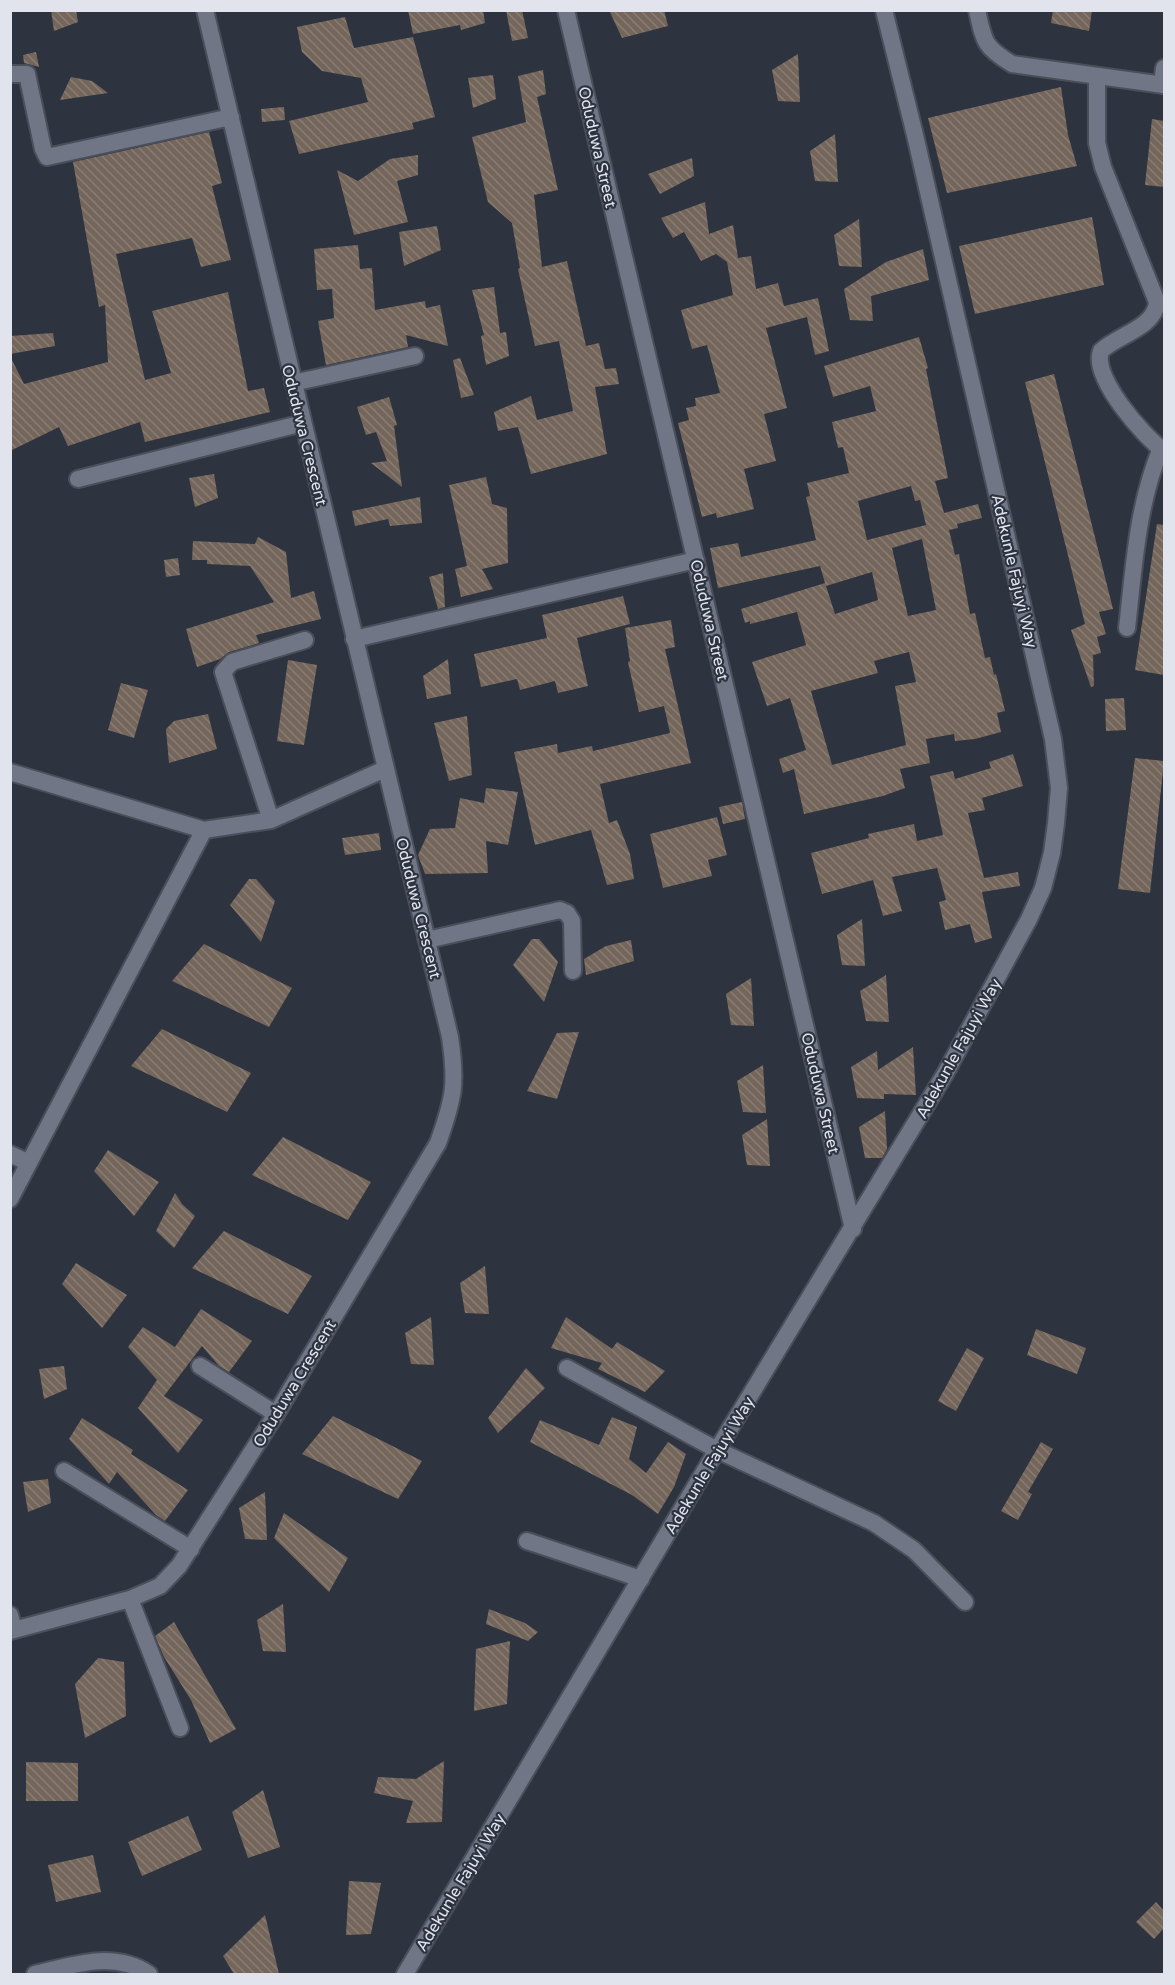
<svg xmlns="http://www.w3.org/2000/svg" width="1175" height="1985" viewBox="0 0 1175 1985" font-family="'Varela Round',sans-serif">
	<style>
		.building { fill: url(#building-back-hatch); fill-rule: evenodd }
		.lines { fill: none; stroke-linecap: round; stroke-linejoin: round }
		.minor-casing { stroke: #4b4f5a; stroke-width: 20 }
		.minor { stroke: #707686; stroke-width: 16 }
		.labels { text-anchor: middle; stroke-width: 4.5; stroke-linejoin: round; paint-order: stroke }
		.street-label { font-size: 16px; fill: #e1e4ed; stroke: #2e3340 }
	</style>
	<defs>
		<pattern id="building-back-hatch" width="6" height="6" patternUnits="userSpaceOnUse" patternTransform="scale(1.5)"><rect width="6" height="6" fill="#74665b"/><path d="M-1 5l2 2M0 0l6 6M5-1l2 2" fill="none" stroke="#887c73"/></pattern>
	</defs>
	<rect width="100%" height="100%" fill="#2e3340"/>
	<!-- building -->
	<path class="building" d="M51 10H76L78 22 54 31Z
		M408 10H483L485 23 461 30 460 25 413 34Z
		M506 10H522L528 38 512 41Z
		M609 10H664L668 26 622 38Z
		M1053 10H1092L1089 31 1051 23Z
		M345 17 354 48 413 37 435 117 412 123 414 129 299 154 289 121 368 102 361 78 322 71 302 52 297 27Z
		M36 52 39 67 24 63 23 55Z
		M798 54 800 102 778 101 772 70Z
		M543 70 546 94 537 97 558 190 534 195 542 267 567 261 586 346 599 343 605 369 616 368 619 384 595 387 607 454 531 474 518 427 498 431 494 412 531 396 537 420 573 411 559 341 535 346 518 269 520 268 512 223 488 202 472 137 526 122 518 76Z
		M493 75 496 99 473 108 468 78Z
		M71 77 92 81 108 93 60 100Z
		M1061 87 1068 135 1077 166 947 193 928 118Z
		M284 107 285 120 262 122 261 109Z
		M1152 119 1164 121V187L1145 185Z
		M209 132 222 183 212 186 231 260 201 267 192 238 116 254 145 380 171 373 152 311 228 292 248 391 264 388 270 412 145 442 140 422 68 446 59 427 10 451V356L24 384 108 362 105 305 99 307 73 162Z
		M835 134 838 182 815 181 810 151Z
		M418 155V175L397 181 408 222 354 235 337 170 358 181 390 159Z
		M692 158 694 176 660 194 648 174Z
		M705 202 709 234 733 225 738 258 751 256 756 289 778 283 784 306 818 298 829 351 815 355 807 317 766 328 787 408 764 414 776 461 744 469 754 509 717 518 716 513 702 517 678 423 689 420 686 408 696 406 695 398 720 393 707 345 692 349 681 310 733 295 727 262 716 254 701 261 684 232 673 238 661 218Z
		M1092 217 1104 285 975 314 959 246Z
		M859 219 862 267 839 266 834 235Z
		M437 226 441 250 404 266 399 232Z
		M358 245 360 269 372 268 375 310 425 301 426 308 440 305 448 346 406 335 408 347 326 365 318 321 334 318 332 289 317 290 314 249Z
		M923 249 929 280 871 296 873 321 850 320 844 289 886 262Z
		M494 287 500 333 506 332 509 356 486 365 481 336 484 335 472 290Z
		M53 333 55 346 10 354V336Z
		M919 337 928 368 926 369 948 478 935 481 944 513 978 504 982 518 957 524 958 528 949 530 955 555 959 554 970 614 975 613 985 658 990 657 994 675 996 674 1005 711 997 713 1001 732 975 739 955 741 954 734 926 739 930 763 900 769 905 788 883 796 804 814 794 769 783 773 779 759 806 750 790 698 767 706 752 662 806 645 797 612 750 624V621L745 623 741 609 825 583 820 566 718 588 710 548 738 543 741 557 816 540 806 497 810 496 807 483 849 473 843 447 838 448 832 422 876 411 870 386 833 397 824 366ZM911 486 915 501 920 500 926 525 867 540 858 501ZM922 539 936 610 908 616 892 548ZM872 572 878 600 835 614 826 586ZM909 652 916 682 895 686 906 745 832 765 811 691 878 673 874 661Z
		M460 358 474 395 461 398 453 360Z
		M1054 374 1113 609 1099 612 1106 634 1097 637 1101 653 1093 655 1094 686 1091 687 1071 630 1085 624 1025 382Z
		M389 397 397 425 394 426 402 487 371 463 387 461 376 432 366 435 357 407Z
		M214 474 218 498 195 507 189 478Z
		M486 477 492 504 507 508 508 563 482 569 493 589 461 597 455 569 467 566 449 485Z
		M420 497 422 523 390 526 388 519 355 526 352 511Z
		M1157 524 1164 525V675L1135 670Z
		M258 537 286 552 291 598 314 591 321 619 256 635 259 643 229 652 220 659 197 667 186 629 274 602 250 566 207 564V560H192L193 541 255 544Z
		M178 558 180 575 166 577 164 560Z
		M443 573 445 607 438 609 429 577Z
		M623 596 630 624 577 638 588 686 558 693 555 681 520 690 517 679 481 687 474 654 547 638 542 615Z
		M671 620 675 647 665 649 691 763 600 784 609 823 617 820 630 854 634 879 607 885 591 830 535 845 514 752 557 744 558 753 592 746 593 751 670 733 664 706 639 712 628 662 630 661 625 628Z
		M448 659 451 694 427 699 423 676Z
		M288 660 317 665 304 745 277 741Z
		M121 683 148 690 134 738 108 730Z
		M1124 698 1126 730 1106 731 1105 699Z
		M208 714 217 749 169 763 166 729 174 721Z
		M467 716 472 775 449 781 434 723Z
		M1013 754 1023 786 982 798 985 810 968 813 984 878 1018 872 1020 886 982 892 992 938 975 943 970 924 945 930 939 902 946 900 937 868 892 877 902 911 883 916 873 880 822 894 811 853 869 838 868 834 914 824 917 841 943 835 930 776 953 771 955 779 991 768 989 762Z
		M1135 758 1164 761 1150 893 1118 889Z
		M486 788 518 792 508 845 486 841 488 873 425 874 418 855 430 829 455 828 460 798 484 803Z
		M742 802 745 819 723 824 719 807Z
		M717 817 727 855 708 860 712 876 663 888 650 834Z
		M379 833 381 850 345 855 342 838Z
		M249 879H256L275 901 261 942 230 905Z
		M862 919 865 966 842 965 837 935Z
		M532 939H539L558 962 544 1002 513 965Z
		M631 940 634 961 586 975 584 959 606 946Z
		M204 944 292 988 269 1027 172 981Z
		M886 975 889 1022 866 1021 860 991Z
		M751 978 754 1026 731 1025 726 994Z
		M162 1029 251 1073 227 1112 131 1066Z
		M579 1032 557 1099 527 1091 557 1033Z
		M913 1047 916 1095 884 1094V1099L857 1098 851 1067 877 1051 878 1070Z
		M763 1065 766 1113 743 1112 737 1081Z
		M885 1111 887 1149 882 1158H865L859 1127Z
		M767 1119 770 1166 747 1165 742 1135Z
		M283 1137 371 1182 348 1220 252 1175Z
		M108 1150 159 1182 134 1216 94 1171Z
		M175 1193 182 1204 195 1216 174 1248 156 1231Z
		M224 1231 312 1276 288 1314 192 1268Z
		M76 1263 127 1295 102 1328 62 1284Z
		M485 1266 489 1314 465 1313 460 1283Z
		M201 1309 252 1341 229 1372 219 1366 202 1346 164 1396 203 1420 178 1453 138 1408 157 1380 128 1347 143 1327 175 1347Z
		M431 1317 434 1365 411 1364 405 1333Z
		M566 1317 612 1349 617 1342 665 1371 645 1392 598 1369 602 1363 551 1348Z
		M1036 1329 1086 1348 1077 1374 1027 1355Z
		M967 1348 984 1358 956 1411 938 1401Z
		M64 1366 67 1389 44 1399 39 1369Z
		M526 1368 545 1388 498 1433 488 1418Z
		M333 1416 422 1461 398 1499 302 1454Z
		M612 1417 637 1427 629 1459 646 1473 668 1442 686 1454 674 1487 658 1514 632 1495 530 1442 540 1420 599 1445Z
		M82 1418 133 1450 131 1454 188 1490 165 1521 156 1515 117 1472 109 1484 69 1439Z
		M1041 1442 1053 1449 1028 1492 1032 1494 1018 1520 1001 1511Z
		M48 1479 51 1503 28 1512 23 1482Z
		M265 1492 267 1540 245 1539 239 1508Z
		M284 1513 348 1558 329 1592 274 1538Z
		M283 1604 286 1652 263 1651 257 1620Z
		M489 1609 525 1623 538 1632 528 1641 486 1624Z
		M174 1622 236 1729 210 1743 191 1700 164 1657 155 1636Z
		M510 1641 507 1704 474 1711 476 1649Z
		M98 1658 124 1662 126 1716 85 1738 75 1684Z
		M444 1761 442 1822 406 1823 413 1801 374 1793 378 1777 416 1779Z
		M26 1762 78 1763V1801H26Z
		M263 1790 280 1847 248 1858 232 1812Z
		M188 1816 202 1850 142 1876 128 1842Z
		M93 1855 101 1892 56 1902 48 1865Z
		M349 1881 381 1883 371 1934 346 1935Z
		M1156 1902 1164 1911V1928L1154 1939 1136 1922Z
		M265 1915 279 1974H234L223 1956Z"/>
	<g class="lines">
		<!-- minor casing -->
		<g class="minor-casing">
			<path id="minor" d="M566 10 853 1229
				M977 10C984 42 984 47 1012 64L1164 85
				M10 74H27L43 149 47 157 231 117
				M1097 76V143L1103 167 1157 302C1155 328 1117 335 1101 351 1091 377 1144 437 1164 451
				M1162 85 1164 68
				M293 383 415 356
				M78 479 303 423
				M1127 628C1134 567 1137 506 1161 448
				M354 639 696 560
				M10 772 204 830 271 820 385 769
				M271 820 223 672 232 662 305 640
				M427 940 560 910 567 913 572 921 573 971
				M10 1154 29 1163
				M10 1199 204 830
				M200 1366 276 1414
				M567 1368 717 1450 874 1523 914 1550 965 1602
				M64 1471 191 1549
				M527 1541 641 1579
				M130 1599 180 1728
				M10 1615 14 1630
				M10 1631 130 1599 160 1586 179 1566 276 1414 438 1143C454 1098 457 1084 450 1037L205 10
				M35 1974C72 1965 114 1950 149 1974
				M405 1974 717 1450 945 1074 1029 919 1043 888 1052 853 1056 823 1059 788 1053 739 915 135 884 10"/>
		</g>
		<!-- minor -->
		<use href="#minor" class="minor"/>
	</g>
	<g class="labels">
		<!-- street labels -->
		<g class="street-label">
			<text transform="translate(598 147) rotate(77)" y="6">Oduduwa Street</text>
			<text transform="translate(305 435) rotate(76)" y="6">Oduduwa Crescent</text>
			<text transform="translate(1015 571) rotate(77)" y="6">Adekunle Fajuyi Way</text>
			<text transform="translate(710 620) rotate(77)" y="6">Oduduwa Street</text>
			<text transform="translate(419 908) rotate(76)" y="6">Oduduwa Crescent</text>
			<text transform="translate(958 1048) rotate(-61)" y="6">Adekunle Fajuyi Way</text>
			<text transform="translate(821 1093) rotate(77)" y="6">Oduduwa Street</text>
			<text transform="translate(294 1383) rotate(-59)" y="6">Oduduwa Crescent</text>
			<text transform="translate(709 1465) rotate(-59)" y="6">Adekunle Fajuyi Way</text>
			<text transform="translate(460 1882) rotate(-59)" y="6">Adekunle Fajuyi Way</text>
		</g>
	</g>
	<!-- border -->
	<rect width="1175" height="1985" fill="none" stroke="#e1e4ed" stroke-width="24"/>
</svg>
